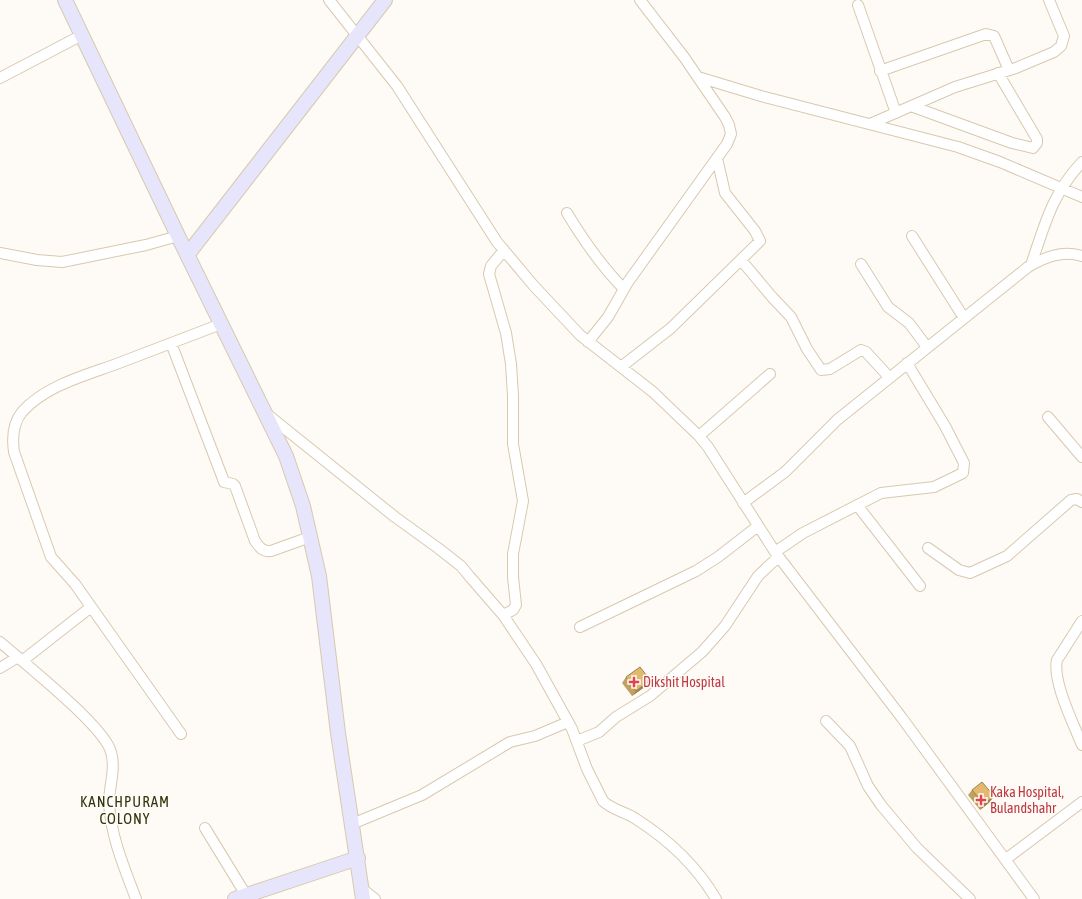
<svg xmlns="http://www.w3.org/2000/svg" width="1082" height="899" viewBox="0 0 1082 899" font-family="'Asap Condensed',sans-serif">
	<style>
		.lines { fill: none; stroke-linecap: round; stroke-linejoin: round }
		.street-casing { stroke: #d7c9af; stroke-width: 12 }
		.secondary-casing { stroke: #d7c9af; stroke-width: 16 }
		.street { stroke: #fff; stroke-width: 10 }
		.secondary { stroke: #e7e5fb; stroke-width: 14 }
		.wall { fill: #c2a060 }
		.shaded-wall { fill: #9e824e }
		.building { fill: #e1ba70; stroke: #9e824e }
		.health-dot { fill: #e0444e; stroke: #fefbf6; stroke-width: 1.5 }
		.labels { text-anchor: middle; stroke-width: 3; stroke-linejoin: round; paint-order: stroke }
		.health-label { font-size: 14px; fill: #be3a42; stroke: #fefbf6; text-anchor: start }
		.neighbourhood-label { font-size: 15px; letter-spacing: 1px; fill: #2f350d; stroke: #fefbf6 }
	</style>
	<rect width="100%" height="100%" fill="#fefbf6"/>
	<g class="lines">
		<!-- street casing -->
		<g class="street-casing">
			<path id="street" d="M329 0 397 86 497 242 534 286 580 335 653 392 699 436 708 447 775 552 902 718 1034 899
				M858 5 896 113
				M880 71 986 34 994 36 1009 70
				M698 77 761 96 958 147 1000 162 1082 197
				M0 78 82 35
				M911 106 1012 143 1033 148 1037 143V139L998 73
				M870 124 955 87 1016 68 1054 52 1061 46 1064 36 1049 0
				M567 213C584 241 601 266 624 289
				M912 236 964 318
				M0 253 37 260 62 262 146 245 178 236
				M741 260 772 297 791 317 807 349 821 370 830 369 861 350 866 352 889 377
				M861 264 888 307 909 323 927 347
				M1031 265C1045 224 1052 194 1082 162
				M588 342 608 317 628 282 727 144 731 134 729 125 725 117 684 57 640 0
				M171 343 223 479 224 482 233 484 235 486 255 541C259 547 263 552 271 551L310 537
				M621 367 671 328 760 241 755 231 725 193 717 158
				M268 415 395 517 438 548 461 566 470 577 503 615 536 664 572 729 587 769 603 801C612 810 626 812 636 819 669 840 696 865 716 899
				M1048 417 1082 457
				M699 436 770 374
				M743 503 785 472 837 420 1028 267C1045 257 1062 250 1082 256
				M857 505 920 586
				M928 548 959 570 970 573 1007 556 1071 500 1077 499 1082 502
				M775 552 803 533 881 493 934 487 963 473 964 463 945 426 907 363
				M503 615 513 610 516 605 513 577V554L523 501 513 444V396L511 364 506 333 489 274 491 266 504 250
				M1082 621 1057 660C1052 681 1074 725 1082 745
				M580 627 696 571 718 557 758 526
				M0 642C24 663 104 726 111 752 116 768 109 787 109 803 111 837 124 867 136 899
				M22 661 91 607
				M0 668 18 657
				M826 721 850 746 868 786 881 805 917 848 970 899
				M181 734 75 584 51 557 14 452C12 438 13 423 22 412 46 385 87 375 119 363 153 350 187 337 221 324
				M577 741 599 732 616 717 650 696 702 652 725 626 758 576 778 557
				M352 824 422 795 510 742 535 736 568 722
				M205 828 246 895
				M1006 859 1082 802
				M361 888 375 899"/>
		</g>
		<!-- secondary casing -->
		<g class="secondary-casing">
			<path id="secondary" d="M65 0 178 236 286 456 303 506 319 576 338 733 363 899
				M188 254 385 0
				M235 899 358 858"/>
		</g>
		<!-- street -->
		<use href="#street" class="street"/>
		<!-- secondary -->
		<use href="#secondary" class="secondary"/>
	</g>
	<!-- wall -->
	<path class="wall" d="M626 677 650 680 646 686 632 696 622 683Z
		M972 790 990 802 980 810 968 795Z"/>
	<!-- shaded-wall -->
	<path class="shaded-wall" d="M650 680 646 686 632 696 636 691Z
		M994 796 990 802 980 810 984 804Z"/>
	<!-- building -->
	<path class="building" d="M640 667 650 680 636 691 626 677Z
		M982 782 994 796 984 804 972 790Z"/>
	<!-- markers -->
	<g class="health-dot">
		<path d="M632 676h4v4h4v4h-4v4h-4v-4h-4v-4h4z"/>
		<path d="M979 794h4v4h4v4h-4v4h-4v-4h-4v-4h4z"/>
	</g>
	<g class="labels">
		<!-- health labels -->
		<g class="health-label">
			<text x="643" y="687">Dikshit Hospital</text>
			<text x="990" y="797">Kaka Hospital,<tspan x="990" dy="16">Bulandshahr</tspan></text>
		</g>
		<!-- neighbourhood labels -->
		<g class="neighbourhood-label">
			<text x="125" y="807">KANCHPURAM<tspan x="125" dy="17">COLONY</tspan></text>
		</g>
	</g>
</svg>
